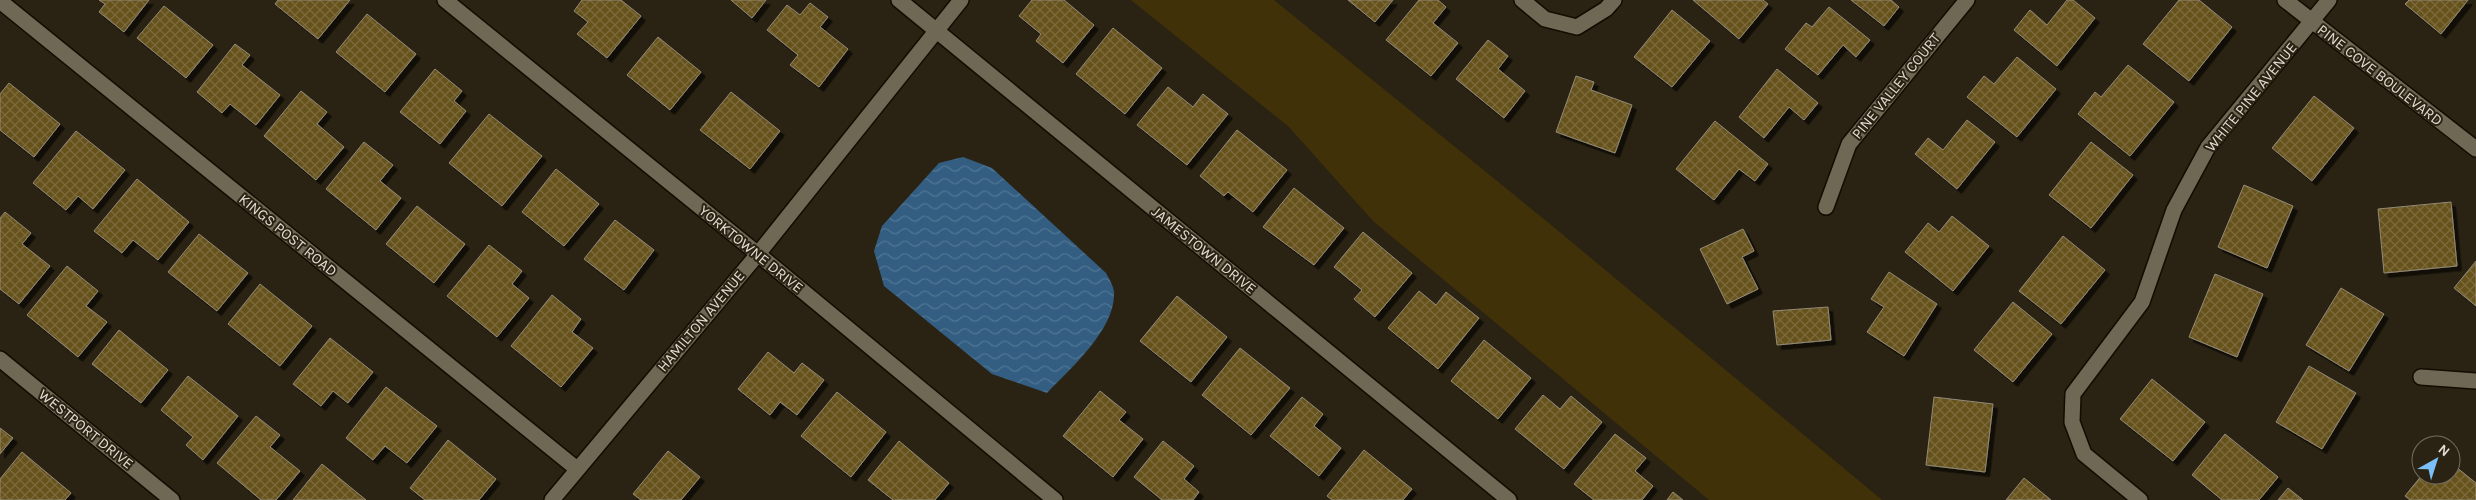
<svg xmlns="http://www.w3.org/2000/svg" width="2476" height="500" viewBox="0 0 2476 500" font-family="Karla,sans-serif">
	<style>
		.green { fill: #403109 }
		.water { fill: url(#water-waves) }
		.building { fill: url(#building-cross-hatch); stroke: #938a77; filter: url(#shadow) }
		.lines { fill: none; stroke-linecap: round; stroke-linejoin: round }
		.street-casing { stroke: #120c01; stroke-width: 18 }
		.street { stroke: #6f6855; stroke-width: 15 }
		.labels { text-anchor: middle; stroke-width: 4; stroke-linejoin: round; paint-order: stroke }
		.street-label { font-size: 15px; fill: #e2ddd3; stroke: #2a2313 }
	</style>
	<defs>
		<pattern id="water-waves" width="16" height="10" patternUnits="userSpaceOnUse" patternTransform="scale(1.25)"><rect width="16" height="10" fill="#335e82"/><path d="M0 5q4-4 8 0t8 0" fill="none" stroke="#507593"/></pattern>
		<pattern id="building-cross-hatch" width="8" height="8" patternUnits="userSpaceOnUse" patternTransform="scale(1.25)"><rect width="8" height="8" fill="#66521d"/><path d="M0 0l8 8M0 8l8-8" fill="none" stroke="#7c6a3d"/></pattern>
		<filter id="shadow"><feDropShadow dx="4.5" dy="4.5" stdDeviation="0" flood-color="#0009"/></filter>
	</defs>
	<rect width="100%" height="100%" fill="#2a2313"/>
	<!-- green -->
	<path class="green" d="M1131 0H1274L1550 224 1882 500H1709L1373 221 1289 127Z"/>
	<!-- water -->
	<path class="water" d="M963 157 992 168 1106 273C1109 279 1115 288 1114 295 1114 330 1070 369 1047 393L992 374 884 286 874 251 882 226 939 163Z"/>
	<!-- building -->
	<path class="building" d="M99 0H149L124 32 99 12 105 4Z
		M278 0H350L318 39 275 4Z
		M582 0H621L641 16 607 58 577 34 588 22 574 11Z
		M731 0H766L752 18Z
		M1032 0H1064L1094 25 1063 63 1036 41 1041 34 1019 16Z
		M1348 0H1393L1375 22Z
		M1419 0H1438L1446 7 1433 23 1458 43 1431 76 1386 40Z
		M1693 0H1763L1768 4 1739 39Z
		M1851 0H1891L1899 7 1884 26Z
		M2067 0H2073L2095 18 2057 66 2014 30 2030 10 2047 25Z
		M2179 0H2199L2232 27 2189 81 2143 44Z
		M2409 0H2468L2441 34 2405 4Z
		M810 3 828 17 820 27 848 49 819 87 790 65 798 55 767 30 787 5 800 15Z
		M164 6 213 45 186 78 137 38Z
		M1829 7 1870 40 1856 57 1843 45 1818 75 1785 49 1806 23 1812 27Z
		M1672 10 1710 41 1672 87 1634 57Z
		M367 14 416 54 385 92 336 52Z
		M1113 28 1162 68 1125 114 1076 74Z
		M658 37 701 72 670 110 627 75Z
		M1488 40 1508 56 1498 69 1525 91 1504 118 1456 79Z
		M235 44 250 55 242 65 280 95 256 125 230 104 222 113 197 92Z
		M2017 57 2056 89 2017 137 1967 97 1984 76 1994 84Z
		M2128 65 2174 102 2130 156 2078 114 2095 92 2101 97Z
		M435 69 462 91 454 101 466 111 440 144 400 112Z
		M1777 69 1818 103 1804 120 1789 107 1764 138 1739 117Z
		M1576 76 1594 82 1591 90 1632 105 1615 153 1556 132Z
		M9 83 60 124 34 157 0 130V94Z
		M1168 87 1193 107 1203 94 1228 114 1187 165 1137 125Z
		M301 91 327 112 317 124 344 147 316 180 264 136Z
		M731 92 780 131 750 169 700 130Z
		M2314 96 2354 128 2312 181 2272 148Z
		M489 114 542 156 502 206 449 163Z
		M1967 120 1995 142 1957 189 1915 154 1928 138 1943 150Z
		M1715 121 1768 164 1755 181 1739 169 1714 200 1676 169Z
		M1237 130 1287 170 1253 212 1228 192 1224 196 1200 176Z
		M76 131 125 170 93 209 78 196 66 210 33 183Z
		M364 142 393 165 380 181 401 198 376 230 326 189Z
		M2091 142 2133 175 2091 228 2049 195Z
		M556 169 599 204 564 246 522 212Z
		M137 179 189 222 158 260 133 240 122 253 94 231Z
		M2244 185 2293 206 2267 268 2218 247Z
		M1294 188 1344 228 1314 265 1263 227Z
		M2451 202 2457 266 2384 273 2378 209Z
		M417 206 465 244 434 283 386 244Z
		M5 212 31 233 22 244 50 266 19 304 0 289V218Z
		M1952 216 1989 246 1953 291 1905 252 1928 223 1939 232Z
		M615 220 654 250 624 290 584 259Z
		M1743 229 1754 251 1742 257 1758 289 1727 304 1700 249Z
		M1363 232 1412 273 1375 317 1354 299 1362 290 1334 267Z
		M199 234 248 273 217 311 168 272Z
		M2063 236 2105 270 2061 324 2019 291Z
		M489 245 522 271 512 284 529 298 497 337 447 296Z
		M2476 261V306L2454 288Z
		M67 266 98 291 86 306 107 322 78 357 27 315Z
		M1889 272 1937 304 1904 356 1867 332 1884 307 1871 299Z
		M2215 274 2263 294 2237 357 2189 337Z
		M260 284 312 326 280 366 228 324Z
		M2341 288 2384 314 2349 371 2306 345Z
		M1419 291 1436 305 1446 292 1479 318 1438 369 1388 328Z
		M552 295 581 319 572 332 593 348 561 387 511 346Z
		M1177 296 1227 337 1191 382 1140 341Z
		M2013 302 2052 334 2013 382 1974 350Z
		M1828 307 1831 340 1777 345 1773 311Z
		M119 330 168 370 141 403 92 364Z
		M330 338 373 372 348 403 333 391 321 406 293 384Z
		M1484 340 1531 378 1498 419 1451 381Z
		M1240 348 1290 388 1251 435 1202 395Z
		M768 352 794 373 802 363 824 380 797 415 780 402 770 415 738 389Z
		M2309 366 2356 393 2322 449 2276 422Z
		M188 376 238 416 203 460 186 445 193 437 161 410Z
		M2152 379 2205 422 2173 461 2120 419Z
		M386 387 437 426 407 463 385 446 373 460 346 438Z
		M1100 391 1126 412 1119 420 1143 439 1113 477 1063 436Z
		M837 392 886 432 851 477 801 436Z
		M1543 395 1560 409 1571 396 1602 422 1564 469 1515 429Z
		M1302 397 1323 414 1314 426 1341 448 1319 476 1270 436Z
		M1934 397 1993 404 1985 472 1926 465Z
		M256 416 280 435 270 447 300 471 276 500H261L217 463Z
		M0 428 13 438 0 454Z
		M1615 434 1646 458 1635 471 1653 486 1642 500H1594L1574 484Z
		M2225 434 2278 477 2259 500H2222L2192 475Z
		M448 440 496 479 479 500H425L410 488Z
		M899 441 949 483 935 500H893L868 480Z
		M1163 441 1194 466 1184 479 1199 492 1193 500H1162L1134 477Z
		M1364 450 1412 489 1403 500H1332L1327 496Z
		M668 451 700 477 681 500H641L633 494Z
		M22 452 71 493 65 500H0V479Z
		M2451 463 2476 483V500H2410L2405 496 2422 475H2451Z
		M322 464 366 500H293Z
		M2024 478 2051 500H2006Z
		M2288 488 2303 500H2278Z
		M1673 492 1683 500H1667Z"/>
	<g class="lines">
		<!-- street casing -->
		<g class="street-casing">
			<path id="street" d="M445 0 758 254 1055 500
				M899 0 1509 500
				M1522 0 1545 19 1577 27 1606 9 1614 0
				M2285 0 2476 149
				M0 1 577 469
				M1826 207 1849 144 1967 0
				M0 359 172 500
				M2421 377 2476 381
				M552 500 758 254 961 0
				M2140 500 2084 454 2072 422 2073 394 2142 302 2174 210 2208 147 2329 0"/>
		</g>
		<!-- street -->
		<use href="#street" class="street"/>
	</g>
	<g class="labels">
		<!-- street labels -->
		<g class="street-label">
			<text transform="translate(2380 75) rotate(38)" y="5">PINE COVE BOULEVARD</text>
			<text transform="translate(1896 86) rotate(-51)" y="5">PINE VALLEY COURT</text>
			<text transform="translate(2251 97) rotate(-51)" y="5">WHITE PINE AVENUE</text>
			<text transform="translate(288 235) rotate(39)" y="5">KINGS POST ROAD</text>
			<text transform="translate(751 249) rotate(39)" y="5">YORKTOWNE DRIVE</text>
			<text transform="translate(1204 250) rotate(39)" y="5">JAMESTOWN DRIVE</text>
			<text transform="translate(701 321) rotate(-50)" y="5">HAMILTON AVENUE</text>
			<text transform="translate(86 429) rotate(39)" y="5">WESTPORT DRIVE</text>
		</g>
	</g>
	<!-- north arrow -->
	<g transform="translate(2436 460) rotate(39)"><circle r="24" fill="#2a2313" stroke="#746d60"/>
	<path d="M0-4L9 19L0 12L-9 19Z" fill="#7abff8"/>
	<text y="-8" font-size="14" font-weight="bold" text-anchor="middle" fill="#e2ddd3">N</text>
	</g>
</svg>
